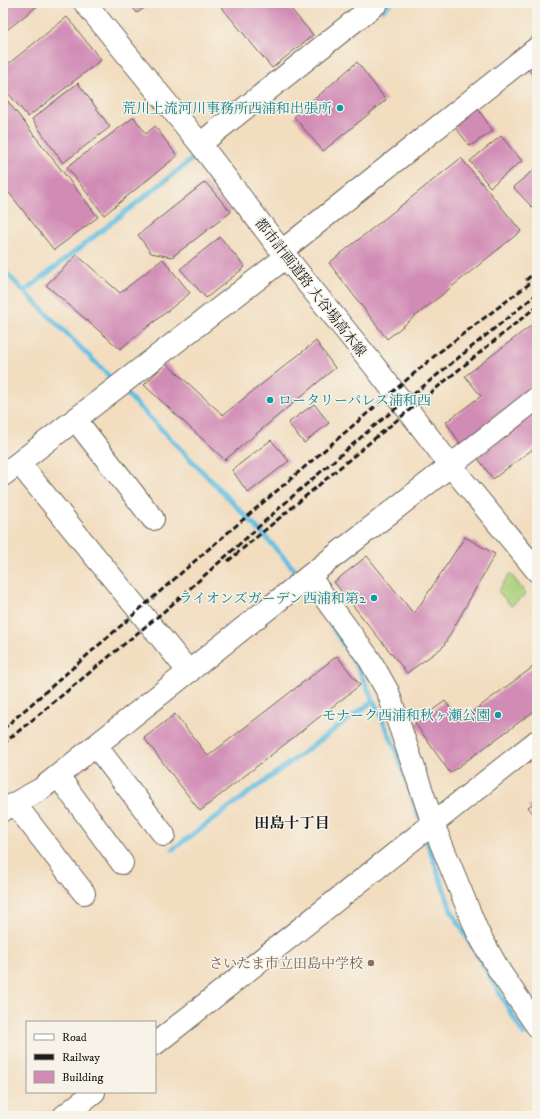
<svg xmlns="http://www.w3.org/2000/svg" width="540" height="1119" viewBox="0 0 540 1119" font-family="'IM FELL DW Pica','Noto Serif JP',serif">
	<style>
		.park { fill: #aad07a; stroke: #63764b }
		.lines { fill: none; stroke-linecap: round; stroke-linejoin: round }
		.stream { stroke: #65bfe3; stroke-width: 5 }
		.building { fill: #d18cb6 }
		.minor-casing { stroke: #676055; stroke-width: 24 }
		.minor { stroke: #fff; stroke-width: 22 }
		.rail { stroke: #1c1c1c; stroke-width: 3; stroke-dasharray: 6 3; stroke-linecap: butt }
		.culture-dot { fill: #0f9aa8; stroke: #f7f3e8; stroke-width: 1.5 }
		.education-dot { fill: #8d6e63; stroke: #f7f3e8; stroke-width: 1.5 }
		.labels { text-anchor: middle; stroke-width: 3; stroke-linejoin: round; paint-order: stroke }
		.culture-label { font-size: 14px; fill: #0d838f; stroke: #f7f3e8; text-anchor: end }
		.street-label { font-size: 14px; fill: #1c1c1c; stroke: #f7f3e8 }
		.education-label { font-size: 14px; fill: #785e54; stroke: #f7f3e8; text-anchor: end }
		.neighbourhood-label { font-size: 15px; font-weight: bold; fill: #1c1c1c; stroke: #f7f3e8 }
	</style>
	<rect width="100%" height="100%" fill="#f7f3e8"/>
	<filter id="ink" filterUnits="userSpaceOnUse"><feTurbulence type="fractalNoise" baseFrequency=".025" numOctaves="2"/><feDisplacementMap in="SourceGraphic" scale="8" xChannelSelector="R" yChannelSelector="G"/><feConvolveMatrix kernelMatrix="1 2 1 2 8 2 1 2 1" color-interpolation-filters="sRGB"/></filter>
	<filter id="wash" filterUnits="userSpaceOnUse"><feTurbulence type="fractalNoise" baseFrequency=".012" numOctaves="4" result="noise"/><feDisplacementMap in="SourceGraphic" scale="16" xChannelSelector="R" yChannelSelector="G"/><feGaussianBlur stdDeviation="0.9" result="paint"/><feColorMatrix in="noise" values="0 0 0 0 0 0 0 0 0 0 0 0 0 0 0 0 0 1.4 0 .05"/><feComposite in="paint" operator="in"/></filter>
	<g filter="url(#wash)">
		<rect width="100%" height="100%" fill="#f2ddbf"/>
		<!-- park -->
		<path class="park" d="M510 573 526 594 511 606 498 591Z"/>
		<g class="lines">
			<!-- stream -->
			<path class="stream" d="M383 10 391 3
				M3 270 115 382
				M25 291 200 153
				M122 389 263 534 300 576
				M330 623 359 670 394 745 422 826
				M425 836 451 910 524 1035
				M173 849 373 701"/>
		</g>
		<g id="blocks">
			<!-- building -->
			<path class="building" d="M3 3H41L3 33Z
				M129 3H152L137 13Z
				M218 3H286L313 35 272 68Z
				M67 17 101 60 28 117 3 87V68Z
				M537 60V80L527 68Z
				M357 62 386 100 323 151 294 117Z
				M78 83 110 127 63 163 32 119Z
				M3 95 98 217 54 250 3 185Z
				M476 106 493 131 470 146 452 123Z
				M134 117 146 134 155 126 177 156 104 215 67 167Z
				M501 136 522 161 490 187 470 161Z
				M461 158 521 231 387 339 329 263Z
				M535 169 537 171V203L532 207 513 187Z
				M205 182 231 212 172 257 151 253 138 235Z
				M220 237 245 267 206 298 180 269Z
				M77 255 120 293 163 259 190 293 120 349 46 285Z
				M537 321V387L461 445 446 422 481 396 465 376Z
				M316 341 335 368 225 460 144 385 166 363 223 415Z
				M314 404 329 423 304 443 288 423Z
				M533 413 537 418V446L493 479 477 457Z
				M271 440 289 461 248 493 232 470Z
				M465 537 495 554 443 647 407 673 334 582 367 556 414 614Z
				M337 656 360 685 200 811 144 738 175 714 208 756Z
				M537 664V709L450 773 415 723 445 701 460 721Z
				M537 801V818L528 807Z"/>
		</g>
	</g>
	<g filter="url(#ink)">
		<use href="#blocks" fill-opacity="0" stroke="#676055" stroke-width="1"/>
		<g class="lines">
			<!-- minor casing -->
			<g class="minor-casing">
				<path id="minor" d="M85 3 201 145 286 257 372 363 451 466 537 571
					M200 144 377 3
					M282 251 537 48
					M75 419 153 519
					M19 463 189 672
					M3 475 286 257
					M309 576 370 660 388 692 433 824 478 933 500 972 537 1026
					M96 746 164 835
					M58 776 122 863
					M15 804 84 893
					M3 810 41 789 309 576 537 398
					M155 1044 537 741
					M64 1116 94 1092"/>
			</g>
			<!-- minor -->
			<use href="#minor" class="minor"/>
			<!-- rail -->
			<path class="rail" d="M526 280 537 271
				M228 561 380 434 537 306
				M3 729 204 553 438 353 537 278
				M3 744 168 608 302 488 373 427 537 294"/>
		</g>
	</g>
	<!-- markers -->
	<g class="culture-dot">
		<circle cx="340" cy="108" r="4"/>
		<circle cx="270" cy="400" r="4"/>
		<circle cx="374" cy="598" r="4"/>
		<circle cx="498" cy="715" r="4"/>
	</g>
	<circle class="education-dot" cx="371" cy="963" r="4"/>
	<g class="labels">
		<!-- culture labels -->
		<g class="culture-label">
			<text x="332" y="113">荒川上流河川事務所西浦和出張所</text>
			<text x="278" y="405" text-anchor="start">ロータリーパレス浦和西</text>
			<text x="366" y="603">ライオンズガーデン西浦和第2</text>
			<text x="490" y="720">モナーク西浦和秋ヶ瀬公園</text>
		</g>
		<!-- street labels -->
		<g class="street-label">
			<text transform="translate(311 287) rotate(52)" y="5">都市計画道路 大谷場高木線</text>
		</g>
		<!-- education labels -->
		<g class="education-label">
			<text x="363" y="968">さいたま市立田島中学校</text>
		</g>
		<!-- neighbourhood labels -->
		<g class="neighbourhood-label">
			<text x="292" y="828">田島十丁目</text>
		</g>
	</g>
	<!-- margin -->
	<rect width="540" height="1119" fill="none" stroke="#f7f3e8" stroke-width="16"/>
	<!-- legend -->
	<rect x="26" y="1021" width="130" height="72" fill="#f7f3e8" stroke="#9f9d96"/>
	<rect x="34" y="1034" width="20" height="6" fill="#ffffff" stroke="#9f9d96"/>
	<text x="62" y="1041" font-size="12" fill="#1c1c1c">Road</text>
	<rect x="34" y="1054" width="20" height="6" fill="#1c1c1c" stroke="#9f9d96"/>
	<text x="62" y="1061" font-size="12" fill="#1c1c1c">Railway</text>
	<rect x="34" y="1071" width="20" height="12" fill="#d18cb6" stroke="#9f9d96"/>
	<text x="62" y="1081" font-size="12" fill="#1c1c1c">Building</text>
</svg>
